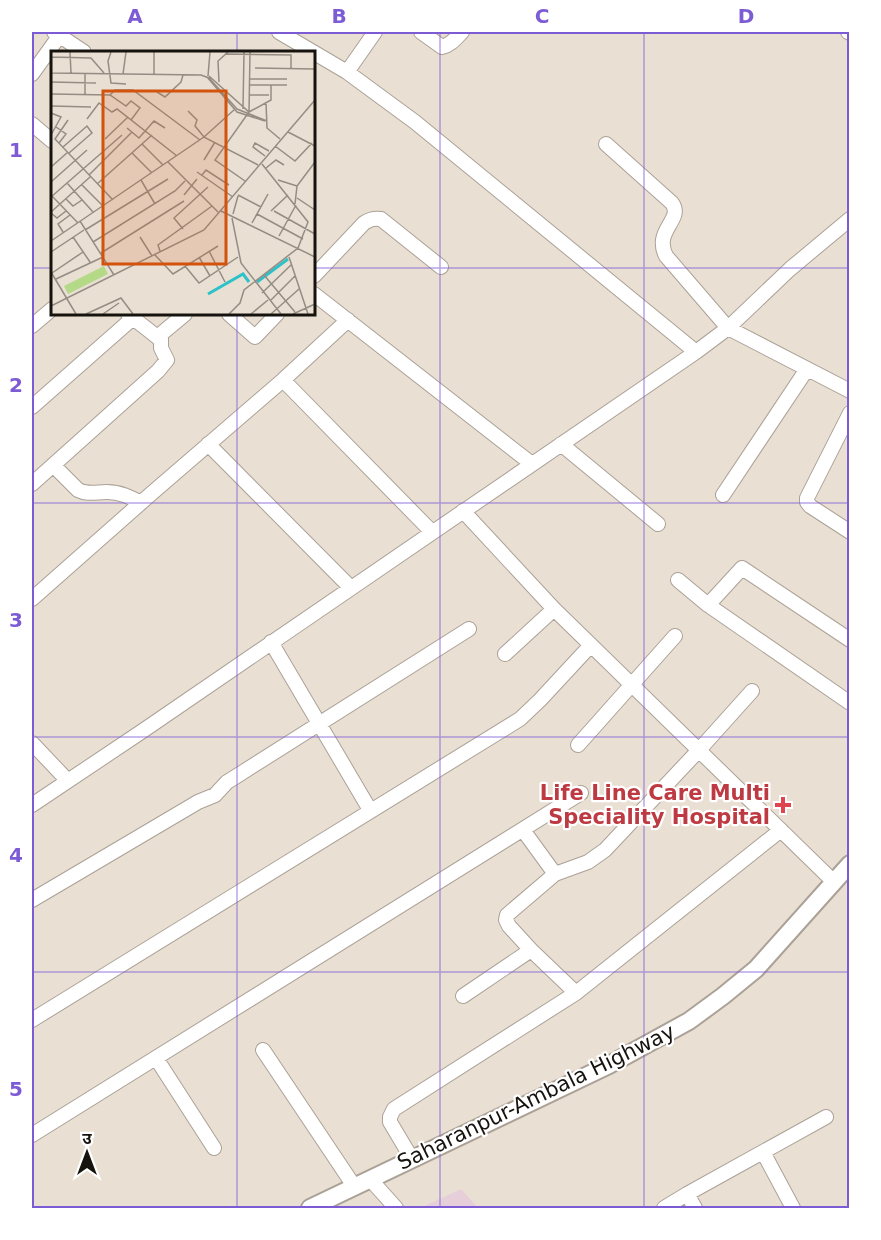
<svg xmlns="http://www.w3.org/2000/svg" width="881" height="1240" viewBox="0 0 881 1240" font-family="'DejaVu Sans','Noto Sans Devanagari',sans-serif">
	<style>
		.education { fill: #e7cfda }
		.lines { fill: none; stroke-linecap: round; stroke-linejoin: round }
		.minor-casing { stroke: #aba196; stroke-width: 16 }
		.major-casing { stroke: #aba196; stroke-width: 20 }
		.minor { stroke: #fff; stroke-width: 14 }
		.major { stroke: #fff; stroke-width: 16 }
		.grid { fill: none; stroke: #7c5bd5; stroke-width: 1.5; stroke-opacity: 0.55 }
		.health-dot { fill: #e0444e; stroke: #fff; stroke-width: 2 }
		.labels { text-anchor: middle; stroke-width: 4.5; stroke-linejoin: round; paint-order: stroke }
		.health-label { font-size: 21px; font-weight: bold; fill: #be3a42; stroke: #fff; text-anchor: end }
		.street-label { font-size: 21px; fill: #16120e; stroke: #fff }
		.inset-river { fill: none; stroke: #2dc2c8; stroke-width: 3 }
		.inset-road { fill: none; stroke: #958d84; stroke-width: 1.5 }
		.view { fill: #d3520c; fill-opacity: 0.15; stroke: #d3520c; stroke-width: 3 }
		.inset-edge { fill: none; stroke: #16120e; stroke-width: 3 }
		.neatline { fill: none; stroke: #7c5bd5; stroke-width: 2 }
		.grid-label { font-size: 20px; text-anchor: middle; font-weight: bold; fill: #7c5bd5 }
	</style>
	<rect width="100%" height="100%" fill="#e9dfd3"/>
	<!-- education -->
	<path class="education" d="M461 1189 478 1208H420Z"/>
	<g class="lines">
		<!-- minor casing -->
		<g class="minor-casing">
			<path id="minor" d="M54 32 84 52
				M279 32 347 72 415 122 696 352
				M421 32 442 47C451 45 456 38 462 32
				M848 32 850 33
				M347 72 375 32
				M32 74 60 35
				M32 124 52 141
				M606 144 672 203C684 220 653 230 666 256L728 328 790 269 850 219
				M314 276 364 223C370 219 374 218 381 219L441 267
				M314 294 532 464
				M128 314 161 340
				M229 314 255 337 277 314
				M32 326 52 309
				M283 380 432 532
				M32 407 133 318
				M850 413 807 498V502L810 506 850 532
				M208 444 351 588
				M561 444 658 524
				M53 465 78 490C88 495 96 492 107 492 120 492 130 497 141 503
				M32 484 158 371 167 360 161 348V334L185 314
				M723 495 807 369
				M463 511 554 609 834 882
				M678 580 708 605 850 703
				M32 599 152 493 283 380 348 320
				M708 605 742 568 850 640
				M271 642 370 810
				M505 654 554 609
				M32 743 68 781
				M578 745 675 636
				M32 805 144 730 696 352 728 328 850 391
				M523 830 555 874
				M32 900 198 802 215 795 227 782 232 779 469 629
				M576 993 531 950 509 926 506 920 507 915 555 874 588 862 605 850 699 750 752 691
				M463 996 531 950
				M32 1020 520 719 540 700 591 645
				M263 1050 354 1186
				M156 1058 214 1148
				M32 1135 581 793
				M763 1152 793 1208
				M412 1159 390 1122V1117L394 1109 576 993 781 830
				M370 1179 396 1208
				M687 1194 695 1208
				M664 1208 687 1194 826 1117"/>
		</g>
		<!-- major casing -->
		<g class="major-casing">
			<path id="major" d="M310 1208 609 1065 689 1021 723 996 756 969 850 864"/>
		</g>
		<!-- minor -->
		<use href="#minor" class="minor"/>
		<!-- major -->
		<use href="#major" class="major"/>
	</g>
	<!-- grid -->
	<path class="grid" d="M237 32V52M440 32V1208M644 32V1208M32 268H52M314 268H850M237 314V1208M32 503H850M32 737H850M32 972H850"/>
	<!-- markers -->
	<path class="health-dot" d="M780 796h6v6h6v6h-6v6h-6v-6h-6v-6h6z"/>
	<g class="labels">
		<!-- health labels -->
		<g class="health-label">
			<text x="770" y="800">Life Line Care Multi<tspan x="770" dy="24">Speciality Hospital</tspan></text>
		</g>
		<!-- street labels -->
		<g class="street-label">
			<text transform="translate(536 1097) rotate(-26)" y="7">Saharanpur-Ambala Highway</text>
		</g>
	</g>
	<!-- overview -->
	<g transform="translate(51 51)">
		<rect width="264" height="264" fill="#e9dfd3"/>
		<path d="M53 215 57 223 17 243 13 235Z" fill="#b4da88"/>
		<path class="inset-river" d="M206 231 237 208M157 243 192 223 198 231"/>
		<path class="inset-road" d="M0 1V22M19 1 20 22M60 1 57 10 60 32 75 33M174 3 240 4V17M0 6 40 7 53 22M204 17 264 18M0 22 150 24 158 27 186 58 216 70M72 23 75 1M103 23V1M157 25 159 1M158 25 198 61 220 49V34M156 26 186 61 214 70M199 28H236M0 31 45 32M168 31 167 10 177 1M198 34H236M106 41 114 46 130 31 132 24M0 43 59 44 75 55 80 50 89 57 80 69M34 43V22M59 44 64 39H82L149 89M198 44H218M215 51 216 77 229 88M0 55 40 56M192 58 193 1M137 60 146 69 144 75 153 86 184 58M0 62 10 66 0 84M36 68 48 52 61 61 66 58 126 105M17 69 4 88 62 149M5 76 15 83 8 92M76 77 88 87 103 70 114 77M237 81 264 95M54 88 77 66M91 93 112 114M224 95 244 110 261 92M12 96 36 75 41 82 18 102M81 102 101 122M214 105 202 96 204 92 218 100M153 109 164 91M117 111 167 161M0 116 17 101M215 117 225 109 233 114M146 121 182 146M38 124 81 81M151 124 155 119 178 134M90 129 104 153M227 129 246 135M194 130 164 109 198 61 199 1M0 131 36 99M16 132 42 161M46 133 101 84M31 134 52 155M133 144 146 128M187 144 210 156M1 145 27 172M0 146 71 84M246 147 264 159M15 148 22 155 31 149M244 153 246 135 264 111M170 160 264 206M220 160 237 144M223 160 264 183M0 161 39 126M0 162 6 167 15 160M182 163 187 145M206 163 252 188M181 167 190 212 230 263M29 170 63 224M201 172 217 143M132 178 123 167 157 136M34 179 117 128M12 181 7 173 19 164M228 185 245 154M22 186 39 211M89 186 101 205M0 190 153 86 207 114M42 191 124 140 134 130M109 200 107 194 161 155M158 200 174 231M0 201 33 179M50 202 133 150M104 204 122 223 167 195M148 206 159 225M238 206 257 263M134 215 148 232 187 206M0 221 25 263M1 222 32 201M213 224 244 261M5 228 52 206M211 242 240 214M219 250 244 225M0 255 153 179 264 49M35 263 70 247 82 263M52 263 68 252M178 263 189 252 193 239 247 197 257 171 211 113M200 263 217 249M220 263 248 238M242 263 264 253"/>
		<path class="view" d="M52 40H175V213H52Z"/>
		<rect width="264" height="264" class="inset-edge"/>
	</g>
	<!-- border -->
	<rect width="881" height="1240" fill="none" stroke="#ffffff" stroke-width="66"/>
	<!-- north arrow -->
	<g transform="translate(87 1153)" stroke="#ffffff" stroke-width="4.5" paint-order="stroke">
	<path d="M0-4.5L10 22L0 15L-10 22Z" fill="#16120e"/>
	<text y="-9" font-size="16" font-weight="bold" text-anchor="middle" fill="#16120e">उ</text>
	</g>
	<rect x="33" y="33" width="815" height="1174" class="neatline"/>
	<g class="grid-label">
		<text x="135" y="23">A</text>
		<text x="339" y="23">B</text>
		<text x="542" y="23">C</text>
		<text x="746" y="23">D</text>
		<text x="16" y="157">1</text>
		<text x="16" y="392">2</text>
		<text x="16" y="627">3</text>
		<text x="16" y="862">4</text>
		<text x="16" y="1096">5</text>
	</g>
</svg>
